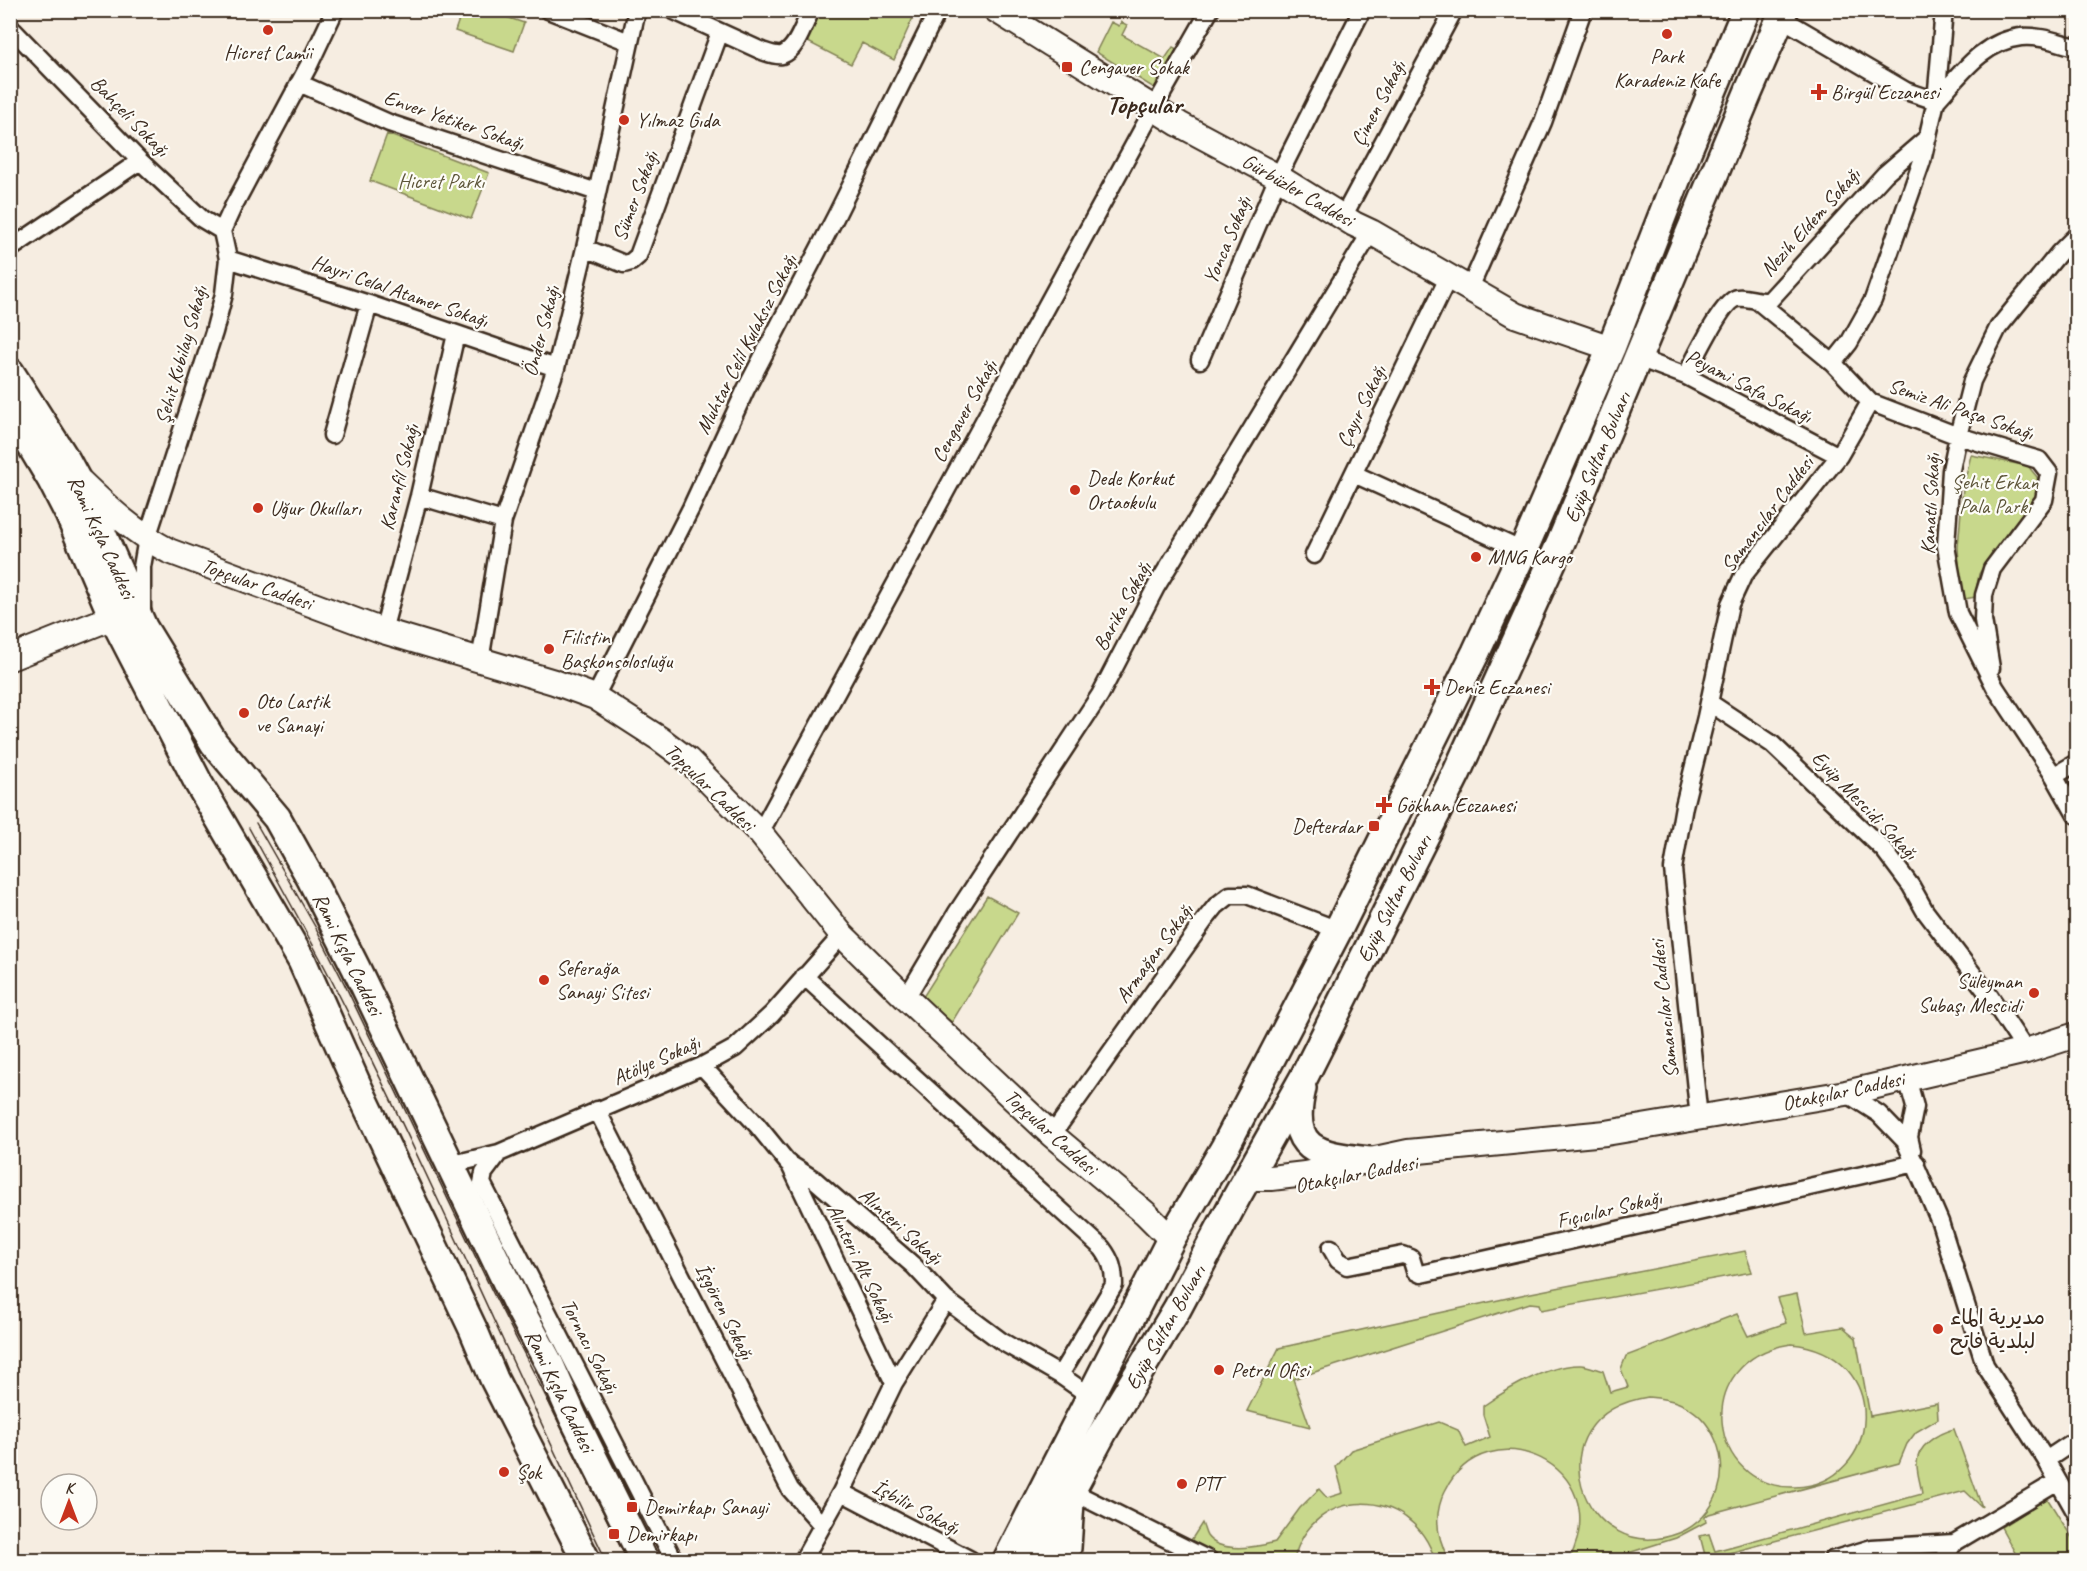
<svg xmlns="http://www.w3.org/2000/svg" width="2087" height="1571" viewBox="0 0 2087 1571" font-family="Caveat,'Playpen Sans Arabic',sans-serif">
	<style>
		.green { fill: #c8d88c; stroke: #828155; stroke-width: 1.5; fill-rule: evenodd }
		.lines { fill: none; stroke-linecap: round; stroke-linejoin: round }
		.street-casing { stroke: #3b2a1e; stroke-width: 21 }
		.secondary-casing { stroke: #3b2a1e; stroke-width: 28 }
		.primary-casing { stroke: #3b2a1e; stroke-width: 32 }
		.street { stroke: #fdfcf7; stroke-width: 16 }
		.secondary { stroke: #fdfcf7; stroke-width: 24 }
		.primary { stroke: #fdfcf7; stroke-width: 27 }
		.tram { stroke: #3b2a1e; stroke-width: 1.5 }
		.poi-dot { fill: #c8321e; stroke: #fdfcf7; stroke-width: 2 }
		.labels { text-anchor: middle; stroke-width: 4.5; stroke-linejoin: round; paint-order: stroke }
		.poi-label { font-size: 21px; fill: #3b2a1e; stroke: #fdfcf7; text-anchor: start }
		.street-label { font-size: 21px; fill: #3b2a1e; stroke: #fdfcf7 }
		.park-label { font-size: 21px; fill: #5e563a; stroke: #fdfcf7 }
		.district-label { font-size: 27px; font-weight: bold; fill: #3b2a1e; stroke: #fdfcf7 }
	</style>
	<rect width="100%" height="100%" fill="#f6ede1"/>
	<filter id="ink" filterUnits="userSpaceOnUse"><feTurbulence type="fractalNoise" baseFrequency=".0167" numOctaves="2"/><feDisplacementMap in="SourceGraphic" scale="12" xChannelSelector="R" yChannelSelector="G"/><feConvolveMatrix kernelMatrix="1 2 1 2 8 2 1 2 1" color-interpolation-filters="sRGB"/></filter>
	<g filter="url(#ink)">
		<!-- green -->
		<path class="green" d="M462 11H489L524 23 514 51 455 31Z
			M821 11H916L894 60 862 43 851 64 806 41Z
			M1111 22 1119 26 1121 22 1127 25 1122 35 1165 59 1173 47 1177 49 1154 88 1096 52Z
			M387 134 489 173 471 219 370 181Z
			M1971 455 2028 466 2037 477 2039 492 1993 551 1979 574 1975 597 1965 599 1961 595 1958 547 1963 488Z
			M987 896 1018 913 952 1022 921 1000Z
			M1745 1251 1752 1272 1541 1310 1539 1304 1530 1303 1293 1379 1310 1427 1247 1411 1279 1348 1526 1294Z
			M1797 1294 1806 1333 1843 1327 1856 1338 1870 1416 1937 1403 1938 1419 1916 1432 1907 1444 1899 1463 1709 1514 1705 1517 1706 1522 1676 1538 1606 1560H1569C1618 1465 1486 1407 1445 1491 1433 1514 1437 1538 1449 1560H1435C1412 1484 1311 1485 1294 1560H1218L1188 1545 1202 1523C1204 1527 1205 1533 1207 1536 1220 1554 1258 1547 1275 1542L1300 1508 1319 1489 1327 1498 1343 1493 1336 1467 1351 1450 1439 1422 1458 1430 1466 1447 1490 1437 1483 1415V1406C1509 1388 1547 1365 1580 1365 1587 1365 1596 1369 1603 1371L1610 1392 1628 1387 1621 1369 1626 1356 1737 1314 1748 1336 1786 1323 1777 1298ZM1791 1344C1894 1353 1882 1485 1795 1487 1708 1490 1689 1359 1791 1344ZM1648 1397C1659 1398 1669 1399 1679 1403 1713 1417 1729 1457 1718 1491 1712 1510 1697 1526 1679 1533 1581 1571 1528 1416 1648 1397Z
			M1954 1429 1982 1507 1965 1491 1706 1559 1700 1536 1709 1534 1715 1551 1922 1494C1921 1485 1917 1474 1917 1465 1916 1446 1938 1433 1954 1429Z
			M2047 1498 2076 1544V1560H2019L2001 1527Z"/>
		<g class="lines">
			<!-- street casing -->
			<g class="street-casing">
				<path id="street" d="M548 10 629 42
					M672 10 762 51C768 53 775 56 782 55 797 50 804 24 811 10
					M1781 18 1906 91 1936 101C1960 75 1983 41 2021 37 2039 35 2059 43 2076 47
					M10 27 140 161 202 219 222 231
					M299 83 389 123 597 192
					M1343 217 1454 10
					M2076 236 2059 253 1998 328 1972 381 1958 436 1951 470 1946 546 1958 613 1995 687 2054 776 2076 815
					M585 248 624 264 631 262 638 256 720 32
					M10 249 140 161
					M228 259 369 304 556 368
					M1470 288 1543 122 1583 10
					M1759 302 1833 363
					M1638 358 1686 376 1839 456
					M1200 360 1278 177 1362 10
					M1686 376C1694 361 1722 301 1737 298 1746 296 1757 302 1769 301L1885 174 1928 137
					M1870 402 1958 436 2039 460 2049 473 2044 500 1992 569 1984 595 1983 620 1991 668
					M332 435 369 304
					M1354 474 1523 551
					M419 496 503 521
					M1314 555 1449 276
					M142 611V567L147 538 214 332 224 294 228 259 222 231 233 207 309 65 335 10
					M383 631 419 496 456 334
					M480 661 503 521 556 368 585 248 637 10
					M595 697 691 508 746 389 836 216 938 10
					M1710 703 1772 744 1884 850 1911 886 1925 911 1989 995 2026 1051
					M2054 776 2076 763
					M760 833 1154 108 1210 10
					M804 976 1102 1248C1111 1260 1114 1269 1114 1285L1060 1375
					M906 998 956 914 1100 695 1156 587 1371 232
					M702 1066 757 1125 788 1163 815 1180 914 1266 946 1300 1001 1341 1060 1375 1090 1396
					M1907 1078 1915 1107 1909 1137 1912 1150
					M1846 1093 1879 1114 1905 1141 1940 1222 1985 1365 2046 1460 2076 1513
					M597 1110 790 1489 822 1525
					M1699 1118 1673 869 1684 806 1706 717 1730 604 1743 576 1839 456 1870 402 1833 363 1849 343 1873 300 1922 161 1936 101 1944 10
					M1052 1135 1204 921 1216 906 1230 895H1247L1338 930
					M499 1153 484 1173 482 1183 674 1560
					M789 1163 894 1383
					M449 1165 499 1153 702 1066 735 1048 772 1014 842 935
					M1331 1248 1338 1260 1347 1266 1403 1255 1411 1258 1415 1271 1421 1274 1916 1163
					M2046 1460 2076 1440
					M1071 1491 1209 1560
					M841 1492 971 1560
					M803 1560 841 1492 894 1383 946 1300
					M1832 1560 1872 1548 1954 1543
					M1943 1560 1954 1543 2058 1481"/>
			</g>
			<!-- secondary casing -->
			<g class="secondary-casing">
				<path id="secondary" d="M996 10 1179 124 1278 177 1354 224 1371 232 1515 315 1611 348
					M81 482C108 508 136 534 169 551L383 631 554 682 595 697 660 739 688 760 760 833 842 935 906 998 1052 1135 1145 1213 1171 1239
					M10 658 113 617
					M1248 1178H1271L1305 1174 1408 1152 1606 1133 1846 1093 2026 1051 2076 1035"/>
			</g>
			<!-- primary casing -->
			<g class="primary-casing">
				<path id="primary" d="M10 372 66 460 87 499 143 627 214 743 277 818 311 879 356 968 516 1302 550 1365 573 1417 644 1560
					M10 410 51 479 69 514 113 617 199 784 302 961 358 1087 473 1329 494 1379 586 1560
					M1302 1088C1287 1151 1317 1155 1369 1161
					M1007 1560 1171 1239 1225 1147 1338 930 1476 652 1523 551 1611 348 1687 152 1746 10
					M1034 1560 1103 1432 1177 1309 1236 1198 1304 1077 1457 772 1561 542 1748 93 1784 10
					M1062 1560 1067 1548 1070 1502"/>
			</g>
			<!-- street -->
			<use href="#street" class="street"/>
			<!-- secondary -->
			<use href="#secondary" class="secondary"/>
			<!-- primary -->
			<use href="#primary" class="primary"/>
			<!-- tram -->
			<path class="tram" d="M256 823 317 930 344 983 493 1293 534 1373 627 1560
				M249 828C278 881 308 934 335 987 431 1176 514 1370 606 1560"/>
		</g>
	</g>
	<!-- markers -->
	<g class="poi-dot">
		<circle cx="268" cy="30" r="6"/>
		<circle cx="1667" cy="34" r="6"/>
		<rect x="1061" y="61" width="12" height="12" rx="3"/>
		<path d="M1816 83h6v6h6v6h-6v6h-6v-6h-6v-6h6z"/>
		<circle cx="624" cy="120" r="6"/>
		<circle cx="1075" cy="490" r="6"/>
		<circle cx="258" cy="508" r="6"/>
		<circle cx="1476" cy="557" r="6"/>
		<circle cx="549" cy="649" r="6"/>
		<path d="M1429 678h6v6h6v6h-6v6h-6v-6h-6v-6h6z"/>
		<circle cx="244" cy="713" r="6"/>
		<path d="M1381 796h6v6h6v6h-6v6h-6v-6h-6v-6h6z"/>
		<rect x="1368" y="820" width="12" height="12" rx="3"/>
		<circle cx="544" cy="980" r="6"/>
		<circle cx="2034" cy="993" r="6"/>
		<circle cx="1938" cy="1329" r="6"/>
		<circle cx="1219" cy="1370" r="6"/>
		<circle cx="504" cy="1472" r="6"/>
		<circle cx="1182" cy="1484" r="6"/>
		<rect x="626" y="1501" width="12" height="12" rx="3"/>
		<rect x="608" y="1528" width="12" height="12" rx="3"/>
	</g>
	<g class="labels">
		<!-- poi labels -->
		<g class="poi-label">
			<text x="268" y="59" text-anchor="middle">Hicret Camii</text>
			<text x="1667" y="63" text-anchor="middle">Park<tspan x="1667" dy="24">Karadeniz Kafe</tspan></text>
			<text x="1079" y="74">Cengaver Sokak</text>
			<text x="1831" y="99">Birgül Eczanesi</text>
			<text x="636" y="127">Yılmaz Gıda</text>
			<text x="1087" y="485">Dede Korkut<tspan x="1087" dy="24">Ortaokulu</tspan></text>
			<text x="270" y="515">Uğur Okulları</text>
			<text x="1488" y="564">MNG Kargo</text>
			<text x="561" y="644">Filistin<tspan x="561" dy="24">Başkonsolosluğu</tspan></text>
			<text x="1444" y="694">Deniz Eczanesi</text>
			<text x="256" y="708">Oto Lastik<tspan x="256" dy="24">ve Sanayi</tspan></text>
			<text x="1396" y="812">Gökhan Eczanesi</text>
			<text x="1362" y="833" text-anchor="end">Defterdar</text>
			<text x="556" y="975">Seferağa<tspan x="556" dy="24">Sanayi Sitesi</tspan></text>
			<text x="2022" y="988" text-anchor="end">Süleyman<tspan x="2022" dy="24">Subaşı Mescidi</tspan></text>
			<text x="1950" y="1324">مديرية الماء<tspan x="1950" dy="24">لبلدية فاتح</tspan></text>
			<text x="1231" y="1377">Petrol Ofisi</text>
			<text x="516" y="1479">Şok</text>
			<text x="1194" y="1491">PTT</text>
			<text x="644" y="1514">Demirkapı Sanayi</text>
			<text x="626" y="1541">Demirkapı</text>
		</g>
		<!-- street labels -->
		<g class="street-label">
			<text transform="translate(1378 103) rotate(-62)" y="7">Çimen Sokağı</text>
			<text transform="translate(130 116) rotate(46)" y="7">Bahçeli Sokağı</text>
			<text transform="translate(454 120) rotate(19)" y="7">Enver Yetiker Sokağı</text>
			<text transform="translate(1298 190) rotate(30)" y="7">Gürbüzler Caddesi</text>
			<text transform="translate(635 196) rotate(-69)" y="7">Sümer Sokağı</text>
			<text transform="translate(1810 222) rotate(-48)" y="7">Nezih Eldem Sokağı</text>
			<text transform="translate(1227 240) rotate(-67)" y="7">Yonca Sokağı</text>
			<text transform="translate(400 291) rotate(19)" y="7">Hayri Celal Atamer Sokağı</text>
			<text transform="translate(541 331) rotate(-75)" y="7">Önder Sokağı</text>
			<text transform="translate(746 344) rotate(-63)" y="7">Muhtar Celil Kulaksız Sokağı</text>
			<text transform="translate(181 355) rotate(-74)" y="7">Şehit Kubilay Sokağı</text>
			<text transform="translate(1749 386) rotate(27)" y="7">Peyami Safa Sokağı</text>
			<text transform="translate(1361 406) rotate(-64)" y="7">Çayır Sokağı</text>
			<text transform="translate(1961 409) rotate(19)" y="7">Semiz Ali Paşa Sokağı</text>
			<text transform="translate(964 411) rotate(-61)" y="7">Cengaver Sokağı</text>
			<text transform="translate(1597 457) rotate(-67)" y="7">Eyüp Sultan Bulvarı</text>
			<text transform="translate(399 477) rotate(-76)" y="7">Karanfil Sokağı</text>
			<text transform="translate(1930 504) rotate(-87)" y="7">Kanatlı Sokağı</text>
			<text transform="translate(1767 514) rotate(-53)" y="7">Samancılar Caddesi</text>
			<text transform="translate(102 537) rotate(65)" y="7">Rami Kışla Caddesi</text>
			<text transform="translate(257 584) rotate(20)" y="7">Topçular Caddesi</text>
			<text transform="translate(1122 606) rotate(-61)" y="7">Barika Sokağı</text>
			<text transform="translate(710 787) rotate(44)" y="7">Topçular Caddesi</text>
			<text transform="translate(1865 805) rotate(46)" y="7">Eyüp Mescidi Sokağı</text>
			<text transform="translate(1394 898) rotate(-63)" y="7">Eyüp Sultan Bulvarı</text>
			<text transform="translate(1154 953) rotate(-54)" y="7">Armağan Sokağı</text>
			<text transform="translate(348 954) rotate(64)" y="7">Rami Kışla Caddesi</text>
			<text transform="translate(1664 1009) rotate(-96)" y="7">Samancılar Caddesi</text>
			<text transform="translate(656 1060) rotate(-24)" y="7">Atölye Sokağı</text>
			<text transform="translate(1843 1091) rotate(-12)" y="7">Otakçılar Caddesi</text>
			<text transform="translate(1051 1132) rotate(42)" y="7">Topçular Caddesi</text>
			<text transform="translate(1356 1174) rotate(-11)" y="7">Otakçılar Caddesi</text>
			<text transform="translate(1609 1209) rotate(-13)" y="7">Fıçıcılar Sokağı</text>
			<text transform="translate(901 1226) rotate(42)" y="7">Alınteri Sokağı</text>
			<text transform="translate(861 1263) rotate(64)" y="7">Alınteri Alt Sokağı</text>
			<text transform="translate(725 1311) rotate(63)" y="7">İşgören Sokağı</text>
			<text transform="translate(1165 1327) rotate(-60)" y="7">Eyüp Sultan Bulvarı</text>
			<text transform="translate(590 1346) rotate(63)" y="7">Tornacı Sokağı</text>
			<text transform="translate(560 1391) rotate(64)" y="7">Rami Kışla Caddesi</text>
			<text transform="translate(916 1507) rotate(28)" y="7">İşbilir Sokağı</text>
		</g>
		<!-- park labels -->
		<g class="park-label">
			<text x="441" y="188">Hicret Parkı</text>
			<text x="1995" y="489">Şehit Erkan<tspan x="1995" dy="24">Pala Parkı</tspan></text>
		</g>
		<!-- district labels -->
		<g class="district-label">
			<text x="1144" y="113">Topçular</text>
		</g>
	</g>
	<!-- margin -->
	<rect width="2087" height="1571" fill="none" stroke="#fdfcf7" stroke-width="36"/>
	<rect x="18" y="18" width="2051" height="1535" fill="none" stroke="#3b2a1e" stroke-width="2" filter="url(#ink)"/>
	<!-- north arrow -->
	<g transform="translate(69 1502)"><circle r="28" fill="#fdfcf7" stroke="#afa8a0" stroke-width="1.5"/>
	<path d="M0-4.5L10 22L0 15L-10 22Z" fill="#c8321e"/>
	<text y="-9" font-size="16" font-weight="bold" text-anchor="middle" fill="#3b2a1e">K</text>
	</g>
</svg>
